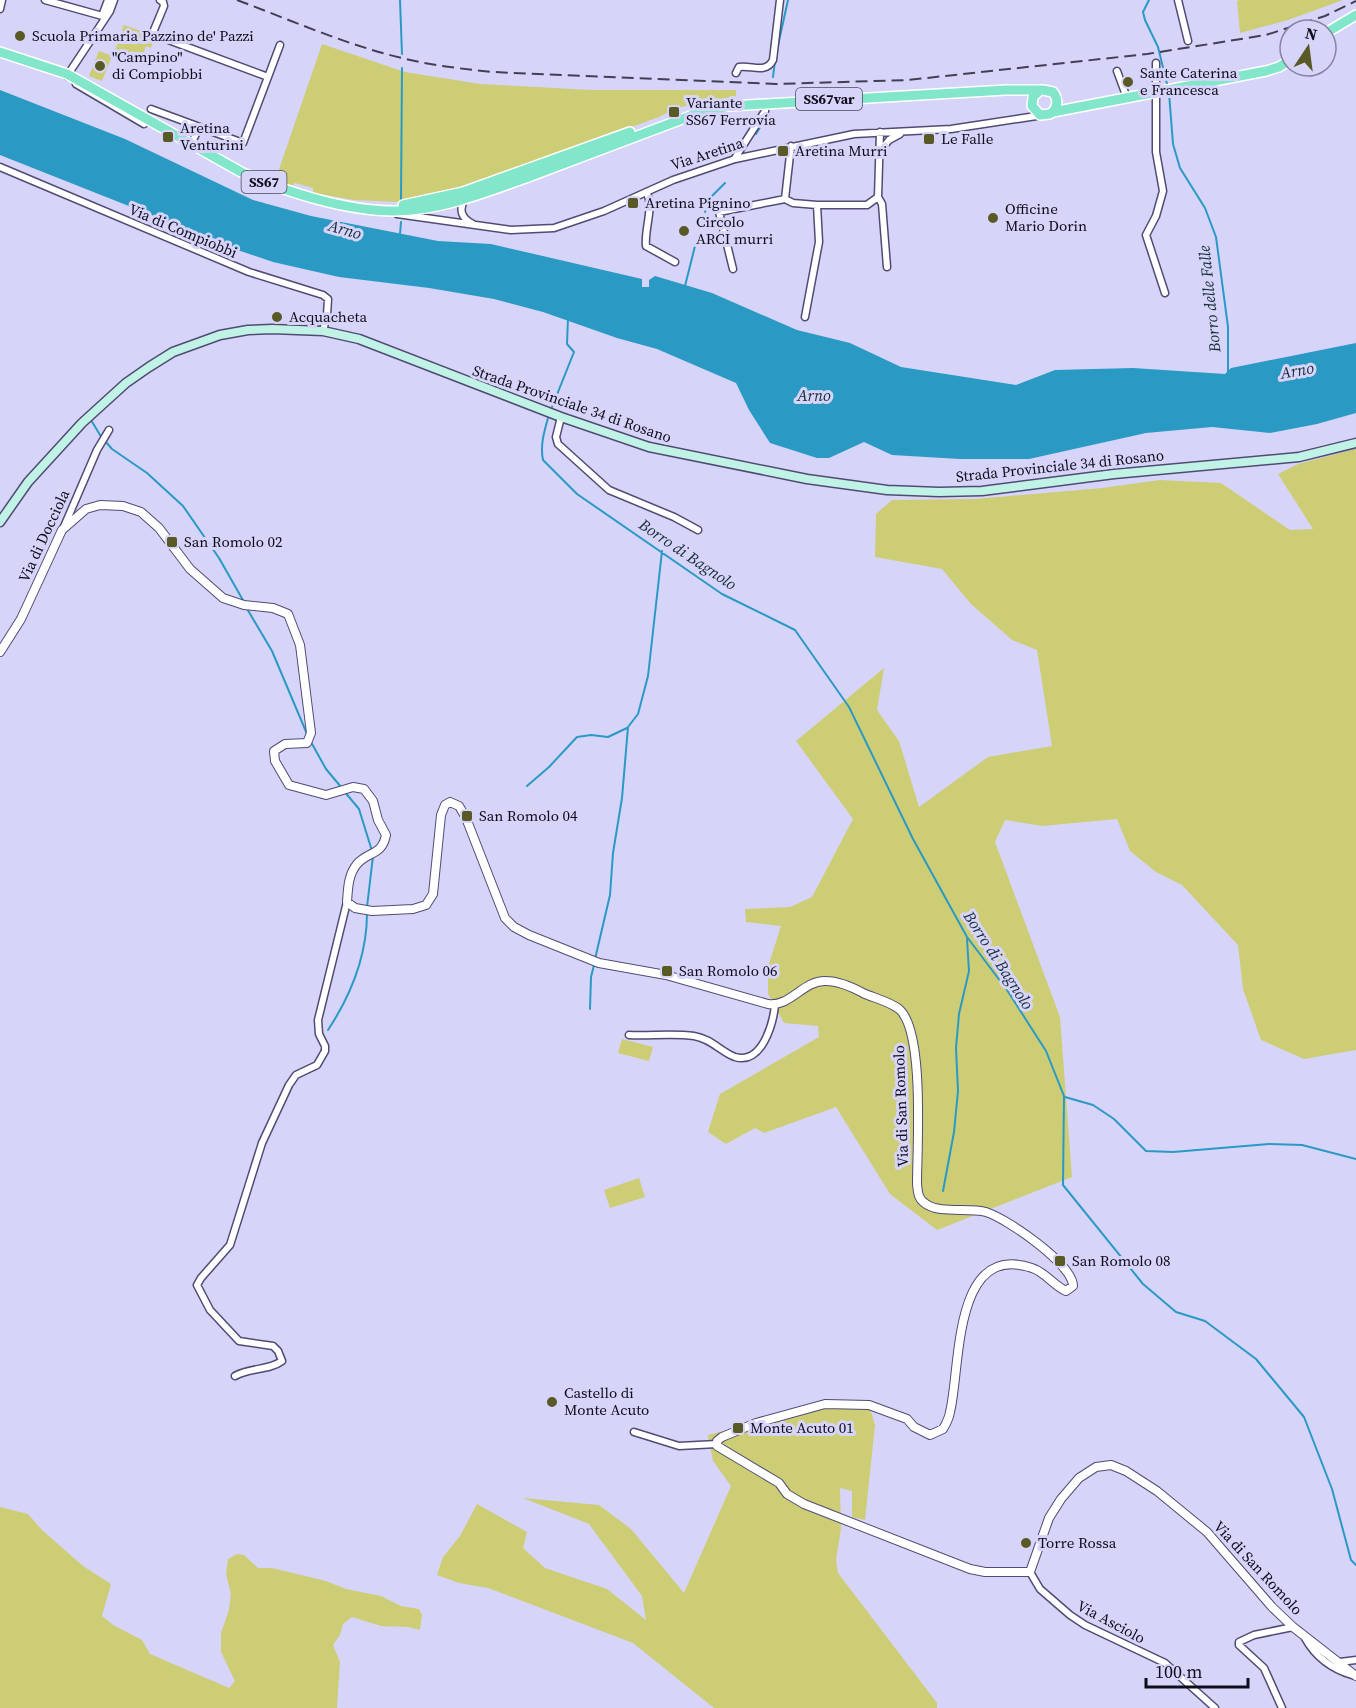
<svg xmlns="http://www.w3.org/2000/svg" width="1356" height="1708" viewBox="0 0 1356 1708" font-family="'Source Serif 4',serif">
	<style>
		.green { fill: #cdcd76 }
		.water { fill: #2a9ac5 }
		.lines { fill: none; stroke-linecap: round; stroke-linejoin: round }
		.stream { stroke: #2a9ac5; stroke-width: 2 }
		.minor-casing { stroke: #504b72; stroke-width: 9 }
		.tertiary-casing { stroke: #504b72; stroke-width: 10 }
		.secondary-casing { stroke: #504b72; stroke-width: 11 }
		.primary-casing { stroke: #fff; stroke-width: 12 }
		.minor { stroke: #fff; stroke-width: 6 }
		.tertiary { stroke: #fff; stroke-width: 8 }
		.secondary { stroke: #c0f3e5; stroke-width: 8 }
		.primary { stroke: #82e6cb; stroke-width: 9 }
		.rail { stroke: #423f54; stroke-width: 2; stroke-dasharray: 12 6; stroke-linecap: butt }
		.poi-dot { fill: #595926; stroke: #d7d4f9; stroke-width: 2 }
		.labels { text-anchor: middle; stroke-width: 6; stroke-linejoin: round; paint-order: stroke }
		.shield { fill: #d7d4f9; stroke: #4b495e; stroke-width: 1.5 }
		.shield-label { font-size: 14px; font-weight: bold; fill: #0f0d1c }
		.poi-label { font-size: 15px; fill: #0f0d1c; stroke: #d7d4f9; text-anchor: start }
		.street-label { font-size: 15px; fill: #0f0d1c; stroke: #d7d4f9 }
		.water-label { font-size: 16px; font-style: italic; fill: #162d37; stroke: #d7d4f9 }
	</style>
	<rect width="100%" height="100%" fill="#d7d4f9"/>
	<!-- green -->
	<path class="green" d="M1240 0H1343L1288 20 1240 33 1237 1Z
		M124 25 147 33 146 37 154 40 151 48 146 46 143 55 131 51 128 57 114 53Z
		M322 44 405 72 480 84 592 90H736V96L676 108 659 117 476 184 428 198 398 202 354 200 313 193V188L295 183 292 186 275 181Z
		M99 51 112 56 102 81 89 76Z
		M1356 449V1050L1304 1059 1261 1040 1243 989 1238 945 1182 885 1156 872 1130 851 1117 819 1042 826 1005 820 995 842 1060 1017 1072 1177 937 1230 890 1194 836 1107 764 1133 755 1128 726 1144 708 1132 720 1094 819 1037 818 1026 784 1023 768 994V967L781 926 746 922 745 909 790 907 812 897 853 819 796 741 884 668 877 710 899 741 919 807 988 757 1052 746 1037 650 1012 640 971 604 942 569 875 557 876 514 892 500 975 499 1102 488 1160 480 1221 483 1290 530 1313 529 1278 474 1298 464Z
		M622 1039 653 1047 649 1061 618 1053Z
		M639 1178 645 1197 610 1208 604 1190Z
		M825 1404 869 1405 875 1425 865 1520 852 1517V1491L840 1488 841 1529 836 1560 838 1573 937 1703V1708H714L633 1643 488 1588 459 1583 437 1575 443 1557 460 1536 477 1504 527 1532 523 1548 545 1568 607 1589 646 1620 642 1596 589 1524 523 1498 599 1505 631 1529 684 1593 731 1486 713 1461 708 1435Z
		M0 1507 28 1514 42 1530 83 1566 111 1584 102 1616 113 1625 142 1640 150 1654 229 1688 235 1681 221 1652V1633L229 1610 231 1594 226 1574 228 1559 237 1554 244 1555 258 1568H272L326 1581 346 1589 381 1596 401 1606 419 1609 422 1615 420 1630 408 1627 381 1626 352 1617 343 1624 340 1635 333 1645 340 1662 337 1708H0Z"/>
	<!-- water -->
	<path class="water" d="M0 90 125 139 253 200 311 216 438 241 491 244 642 279V287H649V280L655 276 712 293 797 330 850 343 901 367 1016 385 1055 370 1133 368 1225 374 1231 368 1356 343V413L1317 424 1270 433 1212 427 1146 433 1029 459H960L892 455 864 442 829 458H817L770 443 749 410 736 383 657 349 617 338 543 312 494 299 429 288 339 277 273 262 208 240 154 216 0 155Z"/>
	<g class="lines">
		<!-- stream -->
		<path class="stream" d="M400 0 402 54
			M1149 0 1143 12 1145 20 1158 47 1168 88
			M777 50 788 0
			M773 77 775 61
			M1169 93 1173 144 1180 168 1205 208 1216 237 1228 327V373
			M756 134 768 114
			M401 199 402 68
			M705 212 711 197 725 183
			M400 234 401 222
			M685 286 696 242
			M552 407 574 352 567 344 568 318
			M548 418C544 432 540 446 543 460L577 494 722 594 795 630 849 707 913 839 967 937 1007 990 1046 1051 1064 1096 1063 1185 1143 1284 1176 1312 1205 1321 1256 1359 1304 1417 1332 1489 1351 1560 1356 1565
			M91 420 100 435 112 449 147 473 183 506 219 558 244 602
			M246 607 272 651 307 734
			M311 742 326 769 341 787
			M527 786 549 767 577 737 591 735 608 737 627 728
			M344 791 359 809 372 851
			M367 907 373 856
			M595 959 610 895 613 853 622 798 628 727 638 714 648 676 662 551
			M590 1009 591 977 594 965
			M328 1030C351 995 367 955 367 913
			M1065 1097 1093 1105 1114 1119 1146 1151 1173 1152 1269 1144 1302 1145 1356 1159
			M943 1191 954 1132 958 1091 956 1048 959 1014 969 971 967 939"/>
		<!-- minor casing -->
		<g class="minor-casing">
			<path id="minor" d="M45 0 106 17
				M1178 0 1188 41
				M0 9 2 0
				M102 16 108 0
				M1156 63V152L1163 191 1156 216 1146 235 1165 293
				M1117 71 1127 98
				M736 73 739 67C752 65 766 74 773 60L780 0
				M67 76 110 11 114 0
				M268 77 280 45
				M76 84 144 124
				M151 109 243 143 268 77 155 35 154 30 164 6 163 2 160 0
				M880 132 878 197 882 204 887 267
				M191 144 199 128
				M881 150 889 140 900 134
				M735 158 765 111
				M0 167 249 272 323 295 328 299 327 315 323 331
				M646 192C655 205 644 229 646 246L675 262
				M465 199C458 210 462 219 473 224
				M785 199 791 146
				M397 214 511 230 554 228 604 211 673 180 735 159 854 134 951 129 1043 115
				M733 269 719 212 785 199 793 203 817 205H867L878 197
				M805 317 819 242 817 205
				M561 417 556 437 558 444 609 490 674 517 698 530
				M63 529 97 450 109 430
				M629 1035C650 1036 674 1033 694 1036 712 1039 721 1052 735 1057 762 1065 773 1024 775 1005
				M235 1376C251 1367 268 1371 282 1361L278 1351 273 1346 239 1341 210 1310 197 1285 201 1278 230 1245 262 1143 289 1085 296 1075 317 1065 325 1051V1046L319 1034 318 1020 347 902
				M634 1432 679 1446 717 1444
				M1030 1572 1040 1589 1070 1615 1085 1625 1165 1663 1215 1708
				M1305 1638C1315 1656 1332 1669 1352 1675
				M1340 1662 1356 1660
				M1282 1708 1264 1668 1239 1645V1642L1254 1635 1293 1627"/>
		</g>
		<!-- tertiary casing -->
		<g class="tertiary-casing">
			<path id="tertiary" d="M0 652 21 619 62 530 86 509 100 505 123 506 141 512 159 528 190 569 223 598 244 605 273 608 288 614 300 645 311 733 307 743 285 744 274 751 275 761 289 785 326 795 353 787 364 789 373 801 378 820 386 835C382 856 368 851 357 864 348 875 348 889 347 902L355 908 372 911 413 909 426 905 433 894 441 815 445 805 450 802 459 806 466 818 505 918 514 927 529 935 599 963 666 975 768 1004C791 1007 803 980 826 981 839 981 854 988 865 994 875 998 890 1002 899 1009 925 1031 917 1148 917 1184 918 1193 918 1199 926 1204 940 1214 969 1207 986 1212 1006 1218 1073 1264 1073 1286L1066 1291C1053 1285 1045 1272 1032 1268 952 1241 961 1368 950 1412 949 1418 946 1424 943 1429L930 1435 914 1427 907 1419 869 1405 825 1404 756 1423 722 1437 717 1441V1446L779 1483 787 1494 804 1504 970 1569 985 1572H1030L1049 1518 1061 1499 1079 1478 1096 1467 1111 1465 1126 1471 1157 1491 1207 1532 1272 1607 1293 1627 1356 1676"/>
		</g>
		<!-- secondary casing -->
		<g class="secondary-casing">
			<path id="secondary" d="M0 522 28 482 82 423 126 383 149 367 173 352 220 335 248 330 272 329 323 331 359 339 561 417 649 447 807 479 887 490 939 492 982 491 1114 474 1299 457 1356 443"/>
		</g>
		<!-- primary casing -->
		<g class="primary-casing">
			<path id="primary" d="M1326 33 1356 15
				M0 52 67 74 241 172C286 192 345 211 395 211 443 210 486 192 531 176 585 156 639 135 693 115L730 106 1006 90H1043L1053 92C1059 100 1058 108 1050 114L1040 115 1032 106 1033 97 1039 91
				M1053 112 1266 71 1279 67 1290 60
				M403 205 463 192 630 132"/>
		</g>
		<!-- minor -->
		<use href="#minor" class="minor"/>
		<!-- tertiary -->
		<use href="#tertiary" class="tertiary"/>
		<!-- secondary -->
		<use href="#secondary" class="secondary"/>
		<!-- primary -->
		<use href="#primary" class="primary"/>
		<!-- rail -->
		<path class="rail" d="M237 0C293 21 349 46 406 59 435 66 464 69 493 72L776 84 908 80 1147 54 1266 35 1325 16 1356 1"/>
	</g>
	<!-- markers -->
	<g class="poi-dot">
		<circle cx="20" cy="36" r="6"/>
		<circle cx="100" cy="66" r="6"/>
		<circle cx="1128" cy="82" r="6"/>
		<rect x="668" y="106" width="12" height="12" rx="3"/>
		<rect x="162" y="131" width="12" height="12" rx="3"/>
		<rect x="923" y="133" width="12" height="12" rx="3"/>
		<rect x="777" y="145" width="12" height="12" rx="3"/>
		<rect x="627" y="197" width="12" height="12" rx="3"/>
		<circle cx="993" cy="218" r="6"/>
		<circle cx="684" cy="231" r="6"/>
		<circle cx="277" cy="317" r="6"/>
		<rect x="166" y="536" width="12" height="12" rx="3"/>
		<rect x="461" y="810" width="12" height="12" rx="3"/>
		<rect x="661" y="965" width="12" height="12" rx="3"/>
		<rect x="1054" y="1255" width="12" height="12" rx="3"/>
		<circle cx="552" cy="1402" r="6"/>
		<rect x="732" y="1422" width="12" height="12" rx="3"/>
		<circle cx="1026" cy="1543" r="6"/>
	</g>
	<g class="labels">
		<!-- shield labels -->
		<g class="shield">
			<rect x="796" y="88" width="66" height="22" rx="4.5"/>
			<rect x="241.5" y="171" width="45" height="22" rx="4.5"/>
		</g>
		<g class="shield-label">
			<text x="829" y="104">SS67var</text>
			<text x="264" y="187">SS67</text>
		</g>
		<!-- poi labels -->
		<g class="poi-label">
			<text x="32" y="41">Scuola Primaria Pazzino de' Pazzi</text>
			<text x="112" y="62">"Campino"<tspan x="112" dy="17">di Compiobbi</tspan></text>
			<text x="1140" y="78">Sante Caterina<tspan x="1140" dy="17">e Francesca</tspan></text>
			<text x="686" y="108">Variante<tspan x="686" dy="17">SS67 Ferrovia</tspan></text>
			<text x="180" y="133">Aretina<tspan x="180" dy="17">Venturini</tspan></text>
			<text x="941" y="144">Le Falle</text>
			<text x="795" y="156">Aretina Murri</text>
			<text x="645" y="208">Aretina Pignino</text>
			<text x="1005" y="214">Officine<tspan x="1005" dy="17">Mario Dorin</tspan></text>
			<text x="696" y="227">Circolo<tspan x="696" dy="17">ARCI murri</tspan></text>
			<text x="289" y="322">Acquacheta</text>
			<text x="184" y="547">San Romolo 02</text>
			<text x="479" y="821">San Romolo 04</text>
			<text x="679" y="976">San Romolo 06</text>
			<text x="1072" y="1266">San Romolo 08</text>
			<text x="564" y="1398">Castello di<tspan x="564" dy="17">Monte Acuto</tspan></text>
			<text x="750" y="1433">Monte Acuto 01</text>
			<text x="1038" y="1548">Torre Rossa</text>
		</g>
		<!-- street labels -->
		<g class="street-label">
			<text transform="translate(707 154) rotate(-18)" y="5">Via Aretina</text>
			<text transform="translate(183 231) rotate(23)" y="5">Via di Compiobbi</text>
			<text transform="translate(572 404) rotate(19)" y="5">Strada Provinciale 34 di Rosano</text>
			<text transform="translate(1060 466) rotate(-6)" y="5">Strada Provinciale 34 di Rosano</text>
			<text transform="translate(44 536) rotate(-65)" y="5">Via di Docciola</text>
			<text transform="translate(901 1106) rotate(-92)" y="5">Via di San Romolo</text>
			<text transform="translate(1258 1568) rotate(47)" y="5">Via di San Romolo</text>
			<text transform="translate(1111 1622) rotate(28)" y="5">Via Asciolo</text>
		</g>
		<!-- water labels -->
		<g class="water-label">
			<text transform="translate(345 229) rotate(16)" y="6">Arno</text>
			<text transform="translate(1209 299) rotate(-96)" y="6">Borro delle Falle</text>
			<text transform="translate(1297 370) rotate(-10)" y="6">Arno</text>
			<text x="814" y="401">Arno</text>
			<text transform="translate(688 554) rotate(34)" y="6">Borro di Bagnolo</text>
			<text transform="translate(999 960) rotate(57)" y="6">Borro di Bagnolo</text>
		</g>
	</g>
	<!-- north arrow -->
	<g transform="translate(1308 48) rotate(13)"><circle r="28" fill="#d7d4f9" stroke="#8784a1" stroke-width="1.5"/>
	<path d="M0-4.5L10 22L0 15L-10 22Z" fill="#595926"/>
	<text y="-9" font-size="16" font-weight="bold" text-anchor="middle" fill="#0f0d1c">N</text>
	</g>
	<!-- scale -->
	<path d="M1146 1678v9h102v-9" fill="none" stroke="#0f0d1c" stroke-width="3"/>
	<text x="1155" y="1678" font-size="18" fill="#0f0d1c" stroke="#d7d4f9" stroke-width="4.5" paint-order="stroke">100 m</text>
</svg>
